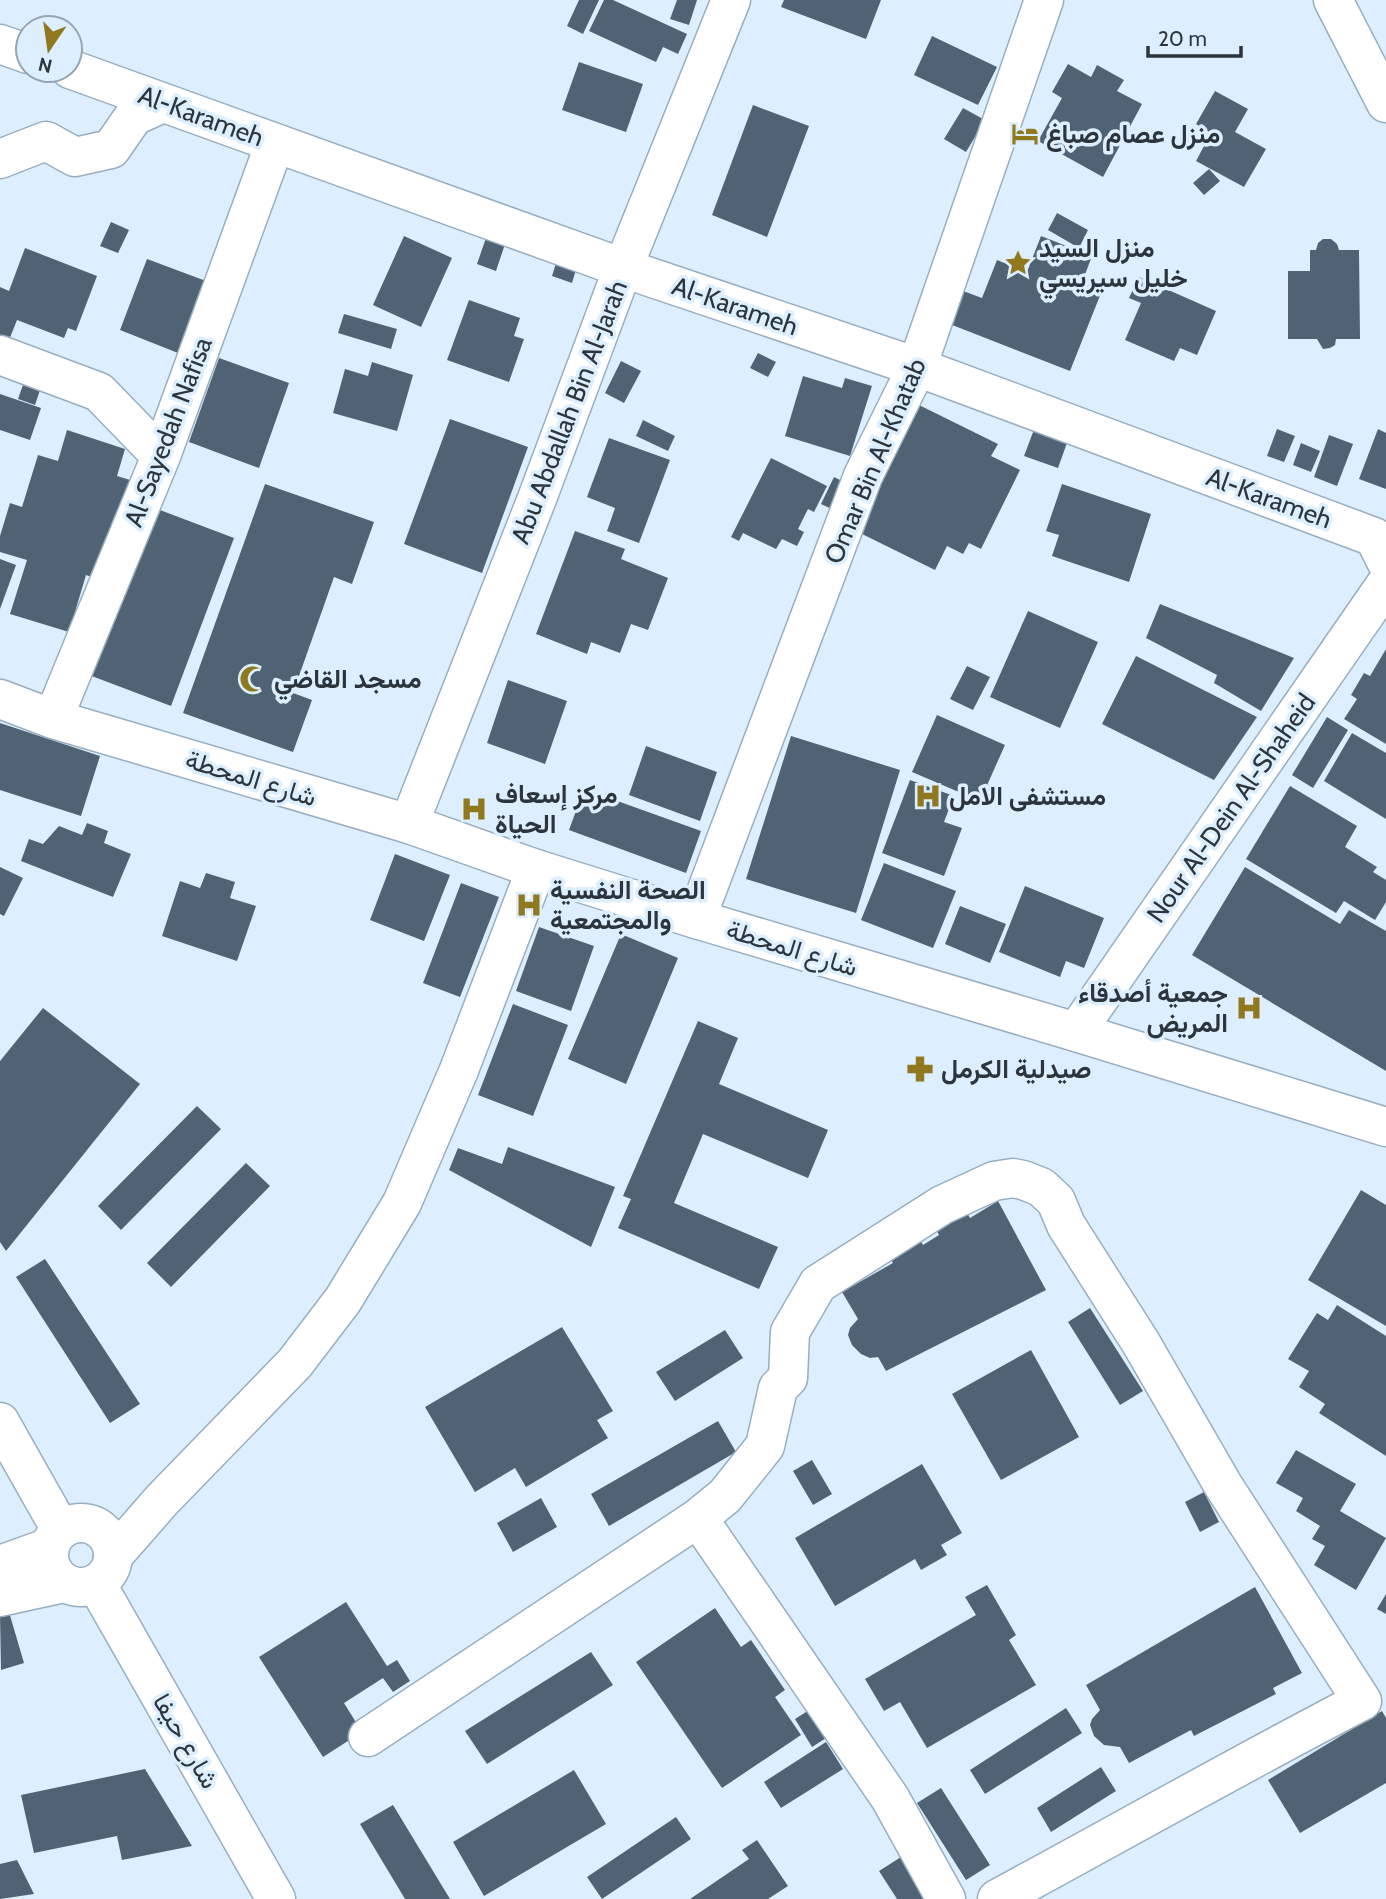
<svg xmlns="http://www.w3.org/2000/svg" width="1386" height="1899" viewBox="0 0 1386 1899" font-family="Cabin,Vazirmatn,sans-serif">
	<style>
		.building { fill: #4f6374 }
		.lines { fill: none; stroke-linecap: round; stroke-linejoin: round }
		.minor-casing { stroke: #98aec0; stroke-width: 41 }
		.major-casing { stroke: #98aec0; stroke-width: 41 }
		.minor { stroke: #fff; stroke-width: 38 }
		.major { stroke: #fff; stroke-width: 38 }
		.labels { text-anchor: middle; stroke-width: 7; stroke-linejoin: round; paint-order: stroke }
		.street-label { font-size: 26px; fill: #2c353d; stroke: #ddefff }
		.poi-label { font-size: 26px; font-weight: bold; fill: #2c353d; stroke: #ddefff; text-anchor: start }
	</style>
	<rect width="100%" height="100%" fill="#ddefff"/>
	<!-- building -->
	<path class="building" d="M579 0H599L583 34 567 26Z
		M604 0H613L687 34 678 54 663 47 656 62 589 31Z
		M677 0H697L689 25 670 19Z
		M784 0H881L866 39 781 7Z
		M932 36 997 67 978 105 914 75Z
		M579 62 643 84 626 132 562 110Z
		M1068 64 1091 77 1097 65 1124 80 1117 91 1142 104 1103 177 1038 141 1062 98 1052 92Z
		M1215 91 1248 109 1235 132 1266 149 1244 187 1196 161 1211 133 1196 124Z
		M753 105 809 126 767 237 712 215Z
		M963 108 985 120 966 152 944 139Z
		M1209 169 1220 181 1204 195 1193 183Z
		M1057 213 1088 230 1079 248 1048 230Z
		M111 222 129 230 118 253 100 246Z
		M404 236 452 258 421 327 373 305Z
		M1041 236 1092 256 1083 280 1103 288 1070 371 942 321 955 288 982 298 997 260 1027 272Z
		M486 238 505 244 496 271 477 264Z
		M1323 239H1331L1337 244 1339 250H1359L1360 339H1336L1335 345 1330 348 1323 349 1317 339H1288V271H1310V250H1316L1318 243Z
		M25 248 97 276 76 331 68 328 64 338 17 320 5 350 0 348V287L9 291Z
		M558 257 578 263 572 283 552 276Z
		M147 259 206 281 178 353 120 330Z
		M1139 277 1216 311 1197 355 1180 348 1174 361 1125 340 1141 303 1129 298Z
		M469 300 520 318 514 336 524 339 509 382 447 360Z
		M344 314 397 329 391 349 338 333Z
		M758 353 776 362 768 377 750 368Z
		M219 358 289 383 259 468 189 442Z
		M621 361 641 371 624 403 605 393Z
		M372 362 413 375 397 431 333 413 345 369 368 376Z
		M803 376 842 388 845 378 872 386 850 456 785 436Z
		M24 382 41 387 35 405 18 399Z
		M0 394 41 408 30 440 0 430Z
		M919 405 998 444 991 456 1020 470 981 549 969 543 963 554 947 546 935 570 856 531Z
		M450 419 528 447 482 573 404 544Z
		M643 420 675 436 668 451 636 436Z
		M1035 427 1068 440 1058 468 1024 456Z
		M1277 429 1295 436 1284 462 1267 456Z
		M1378 429 1386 433V489L1359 479Z
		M67 430 125 449 117 476 140 483 100 580 86 575 69 632 10 614 27 560 0 552V536L10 503 22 507 38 455 58 461Z
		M1329 435 1353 444 1337 486 1314 477Z
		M609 438 670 460 639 543 607 531 615 508 587 497Z
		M1301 443 1320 451 1311 472 1293 465Z
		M771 458 827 486 814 512 808 509 798 529 804 532 797 546 782 539 776 549 743 533 739 541 731 537Z
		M834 477 850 485 838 512 821 504Z
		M265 484 374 522 352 584 334 577 293 693 312 700 293 752 183 713Z
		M1062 484 1151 514 1129 582 1052 556 1059 535 1046 531Z
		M152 507 234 538 171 706 89 675Z
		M575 531 625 549 621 559 668 578 648 630 631 624 620 653 591 642 587 654 536 634Z
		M0 559 16 565 0 609Z
		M1160 604 1294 658 1261 711 1214 683 1217 675 1146 638Z
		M1028 611 1098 642 1060 728 990 697Z
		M1386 649V744L1344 719 1357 699 1351 695 1364 673 1370 676Z
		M1136 656 1257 717 1214 780 1102 724Z
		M967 666 990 677 973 710 950 699Z
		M508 680 567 701 545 764 487 743Z
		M937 715 1005 745 980 801 912 772Z
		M1327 717 1348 730 1313 788 1292 775Z
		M0 723 100 756 81 816 0 790Z
		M1352 733 1386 753V819L1324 781Z
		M791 736 900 770 856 913 746 879Z
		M646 746 717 772 700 821 629 795Z
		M910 780 954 796 944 822 962 828 944 876 882 853Z
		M1290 786 1357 826 1345 847 1377 867 1373 872 1386 880V902L1375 920 1344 901 1336 913 1246 859Z
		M584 789 701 831 686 873 569 830Z
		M87 823 108 831 104 843 131 854 113 897 21 861 29 839 43 844 59 826 82 835Z
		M395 854 450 875 424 941 370 920Z
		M884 863 956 891 933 948 861 920Z
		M0 867 23 878 4 916 0 914Z
		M1245 867 1340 924 1349 910 1386 931V1071L1192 955Z
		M206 873 235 882 230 898 256 906 237 961 162 936 180 881 200 888Z
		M461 883 499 897 460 997 423 983Z
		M1025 886 1104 918 1084 968 1066 961 1060 977 999 952Z
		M960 906 1006 924 990 963 945 944Z
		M539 927 594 946 571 1011 516 991Z
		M621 934 678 958 626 1084 568 1059Z
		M513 1004 568 1025 533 1116 478 1095Z
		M43 1008 140 1084 6 1251 0 1242V1061Z
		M698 1021 738 1038 719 1084 828 1130 808 1178 703 1134 674 1203 778 1247 759 1289 618 1228 631 1199 623 1196Z
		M197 1106 221 1129 121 1230 98 1206Z
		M508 1147 615 1187 591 1247 449 1170 458 1148 502 1164Z
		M246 1163 270 1186 171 1287 147 1263Z
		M1361 1190 1386 1205V1326L1308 1280Z
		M998 1201 1046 1290 886 1371 878 1357 870 1358 861 1354 852 1345 848 1335 850 1328 858 1319 842 1292 893 1263 890 1258 920 1240 923 1245 939 1235 936 1229 966 1211 970 1218Z
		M45 1259 140 1404 110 1423 16 1277Z
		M1337 1305 1386 1336V1456L1319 1413 1325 1404 1299 1387 1309 1371 1288 1359 1317 1313 1328 1320Z
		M1090 1308 1143 1391 1120 1405 1068 1322Z
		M562 1327 613 1411 597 1420 608 1438 526 1487 515 1468 475 1492 425 1407Z
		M725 1330 743 1358 675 1401 656 1372Z
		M1031 1350 1079 1437 1001 1480 952 1394Z
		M718 1421 736 1452 609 1526 591 1494Z
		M1296 1450 1356 1484 1340 1511 1386 1538 1356 1590 1314 1565 1325 1546 1312 1539 1320 1526 1296 1511 1303 1498 1276 1483Z
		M812 1460 832 1494 813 1505 793 1471Z
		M922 1464 962 1533 941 1545 947 1555 921 1570 915 1559 835 1606 795 1538Z
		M1204 1492 1219 1522 1200 1532 1185 1502Z
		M541 1498 557 1527 513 1552 497 1523Z
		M987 1585 1016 1635 1009 1640 1036 1685 927 1748 900 1702 884 1711 865 1679 976 1615 965 1597Z
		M1255 1587 1302 1673 1273 1688 1276 1694 1194 1736 1191 1730 1129 1763 1120 1747 1104 1745 1094 1736 1090 1725 1092 1719 1100 1710 1086 1685Z
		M1386 1594V1614L1377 1609Z
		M346 1602 387 1666 397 1660 410 1681 393 1692 383 1678 344 1703 362 1732 323 1757 259 1657Z
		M715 1608 741 1647 751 1640 785 1690 775 1697 801 1735 722 1788 636 1662Z
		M9 1612 24 1663 1 1670 0 1614Z
		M591 1652 613 1685 487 1764 465 1731Z
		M817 1705 834 1733 812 1747 795 1719Z
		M1066 1708 1082 1733 985 1794 970 1770Z
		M1382 1711 1386 1718V1783L1300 1833 1268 1780Z
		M826 1742 843 1769 781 1808 764 1782Z
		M1101 1767 1116 1791 1051 1832 1037 1808Z
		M145 1769 192 1846 122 1860 117 1836 34 1853 21 1795Z
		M574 1770 606 1824 484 1896 453 1842Z
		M941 1788 990 1865 966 1880 917 1803Z
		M393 1805 450 1899H405L360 1824Z
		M676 1817 691 1839 602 1899 587 1877Z
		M757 1840 788 1886 768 1899H690L749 1859 742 1850Z
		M901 1857 927 1899H897L879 1871Z
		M17 1860 34 1894 0 1899V1864Z"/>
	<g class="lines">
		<!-- minor casing -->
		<g class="minor-casing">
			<path id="minor" d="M1333 0 1386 103
				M0 44 28 54
				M70 69 623 268 917 367 1374 537 1386 561
				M0 159 46 141 75 157 111 149 134 116 163 103
				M0 355 99 392 161 456
				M53 719 161 456 275 143
				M409 824 538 496 623 268 731 0
				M696 919 863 476 917 367 1044 0
				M1076 1032 1386 584
				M698 1518 890 1798 946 1899
				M113 1556 162 1500 295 1363 343 1300 402 1203 459 1070 536 869
				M0 1565 50 1547
				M0 1597 64 1583
				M368 1737 698 1518 725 1496 765 1446 778 1388 788 1378 790 1332 818 1284 942 1205 994 1181 1013 1178 1023 1180 1041 1187 1056 1201 1066 1225 1141 1343 1223 1485 1362 1701C1239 1765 1119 1833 997 1899"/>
		</g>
		<!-- major casing -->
		<g class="major-casing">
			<path id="major" d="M0 699 53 719 409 824 536 869 696 919 1076 1032 1386 1127
				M0 1422 61 1530
				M49 1555a32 32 0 1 1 64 0a32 32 0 1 1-64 0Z
				M96 1583 276 1899"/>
		</g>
		<!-- minor -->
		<use href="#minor" class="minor"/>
		<!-- major -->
		<use href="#major" class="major"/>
	</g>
	<!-- icons -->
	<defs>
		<g id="hotel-bare" transform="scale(2.1)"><path d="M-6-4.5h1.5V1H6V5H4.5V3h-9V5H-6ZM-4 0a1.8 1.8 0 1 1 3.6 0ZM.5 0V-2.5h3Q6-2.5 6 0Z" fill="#8f781d" stroke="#ddefff" stroke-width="2.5" paint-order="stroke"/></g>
		<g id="sight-bare" transform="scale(2.1)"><path d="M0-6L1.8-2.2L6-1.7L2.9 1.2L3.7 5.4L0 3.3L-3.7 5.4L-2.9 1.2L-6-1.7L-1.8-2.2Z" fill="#8f781d" stroke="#ddefff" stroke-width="2.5" paint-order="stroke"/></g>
		<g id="mosque-bare" transform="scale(2.1)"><path d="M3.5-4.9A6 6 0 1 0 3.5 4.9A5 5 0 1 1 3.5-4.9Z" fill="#8f781d" stroke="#ddefff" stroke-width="2.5" paint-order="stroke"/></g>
		<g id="hospital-bare" transform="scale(2.1)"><path d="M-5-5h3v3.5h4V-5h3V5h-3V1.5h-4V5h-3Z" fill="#8f781d" stroke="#ddefff" stroke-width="2.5" paint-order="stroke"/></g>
		<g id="pharmacy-bare" transform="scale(2.1)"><path d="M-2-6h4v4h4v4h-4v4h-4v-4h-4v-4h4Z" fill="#8f781d" stroke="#ddefff" stroke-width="2.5" paint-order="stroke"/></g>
	</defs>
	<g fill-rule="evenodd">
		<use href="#hotel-bare" x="1025" y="134"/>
		<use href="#sight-bare" x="1018" y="263"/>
		<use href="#mosque-bare" x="253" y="679"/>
		<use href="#hospital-bare" x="928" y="796"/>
		<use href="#hospital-bare" x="474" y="809"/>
		<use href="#hospital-bare" x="529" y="905"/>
		<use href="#hospital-bare" x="1249" y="1008"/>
		<use href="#pharmacy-bare" x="920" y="1069"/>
	</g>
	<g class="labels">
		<!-- street labels -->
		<g class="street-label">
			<text transform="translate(201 116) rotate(20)" y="9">Al-Karameh</text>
			<text transform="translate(735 306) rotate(19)" y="9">Al-Karameh</text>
			<text transform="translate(569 412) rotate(-69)" y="9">Abu Abdallah Bin Al-Jarah</text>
			<text transform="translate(168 432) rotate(-69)" y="9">Al-Sayedah Nafisa</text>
			<text transform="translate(875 461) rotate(-67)" y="9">Omar Bin Al-Khatab</text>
			<text transform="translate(1269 498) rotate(20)" y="9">Al-Karameh</text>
			<text transform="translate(251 778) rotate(17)" y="9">شارع المحطة</text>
			<text transform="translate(1231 808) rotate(-55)" y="9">Nour Al-Dein Al-Shaheid</text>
			<text transform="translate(792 948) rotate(17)" y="9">شارع المحطة</text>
			<text transform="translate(186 1741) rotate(60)" y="9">شارع حيفا</text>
		</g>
		<!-- poi labels -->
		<g class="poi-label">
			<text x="1046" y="143">منزل عصام صباغ</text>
			<text x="1039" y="257">منزل السيد<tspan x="1039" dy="30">خليل سيريسي</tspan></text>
			<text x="274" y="688">مسجد القاضي</text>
			<text x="495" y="803">مركز إسعاف<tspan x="495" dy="30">الحياة</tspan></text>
			<text x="949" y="805">مستشفى الامل</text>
			<text x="550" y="899">الصحة النفسية<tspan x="550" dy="30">والمجتمعية</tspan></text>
			<text x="1228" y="1002" text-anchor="end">جمعية أصدقاء<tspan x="1228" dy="30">المريض</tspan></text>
			<text x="941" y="1078">صيدلية الكرمل</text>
		</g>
	</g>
	<!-- north arrow -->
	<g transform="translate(49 49) rotate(193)"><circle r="33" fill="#ddefff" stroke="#96a5b1" stroke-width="2"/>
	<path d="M0-5L12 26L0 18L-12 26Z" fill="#8f781d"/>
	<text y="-10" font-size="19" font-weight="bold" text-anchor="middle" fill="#2c353d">N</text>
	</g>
	<!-- scale -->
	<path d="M1148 46v10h93v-10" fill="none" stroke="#2c353d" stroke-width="3.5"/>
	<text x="1158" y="46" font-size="21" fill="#2c353d" stroke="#ddefff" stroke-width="5" paint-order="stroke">20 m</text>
</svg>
